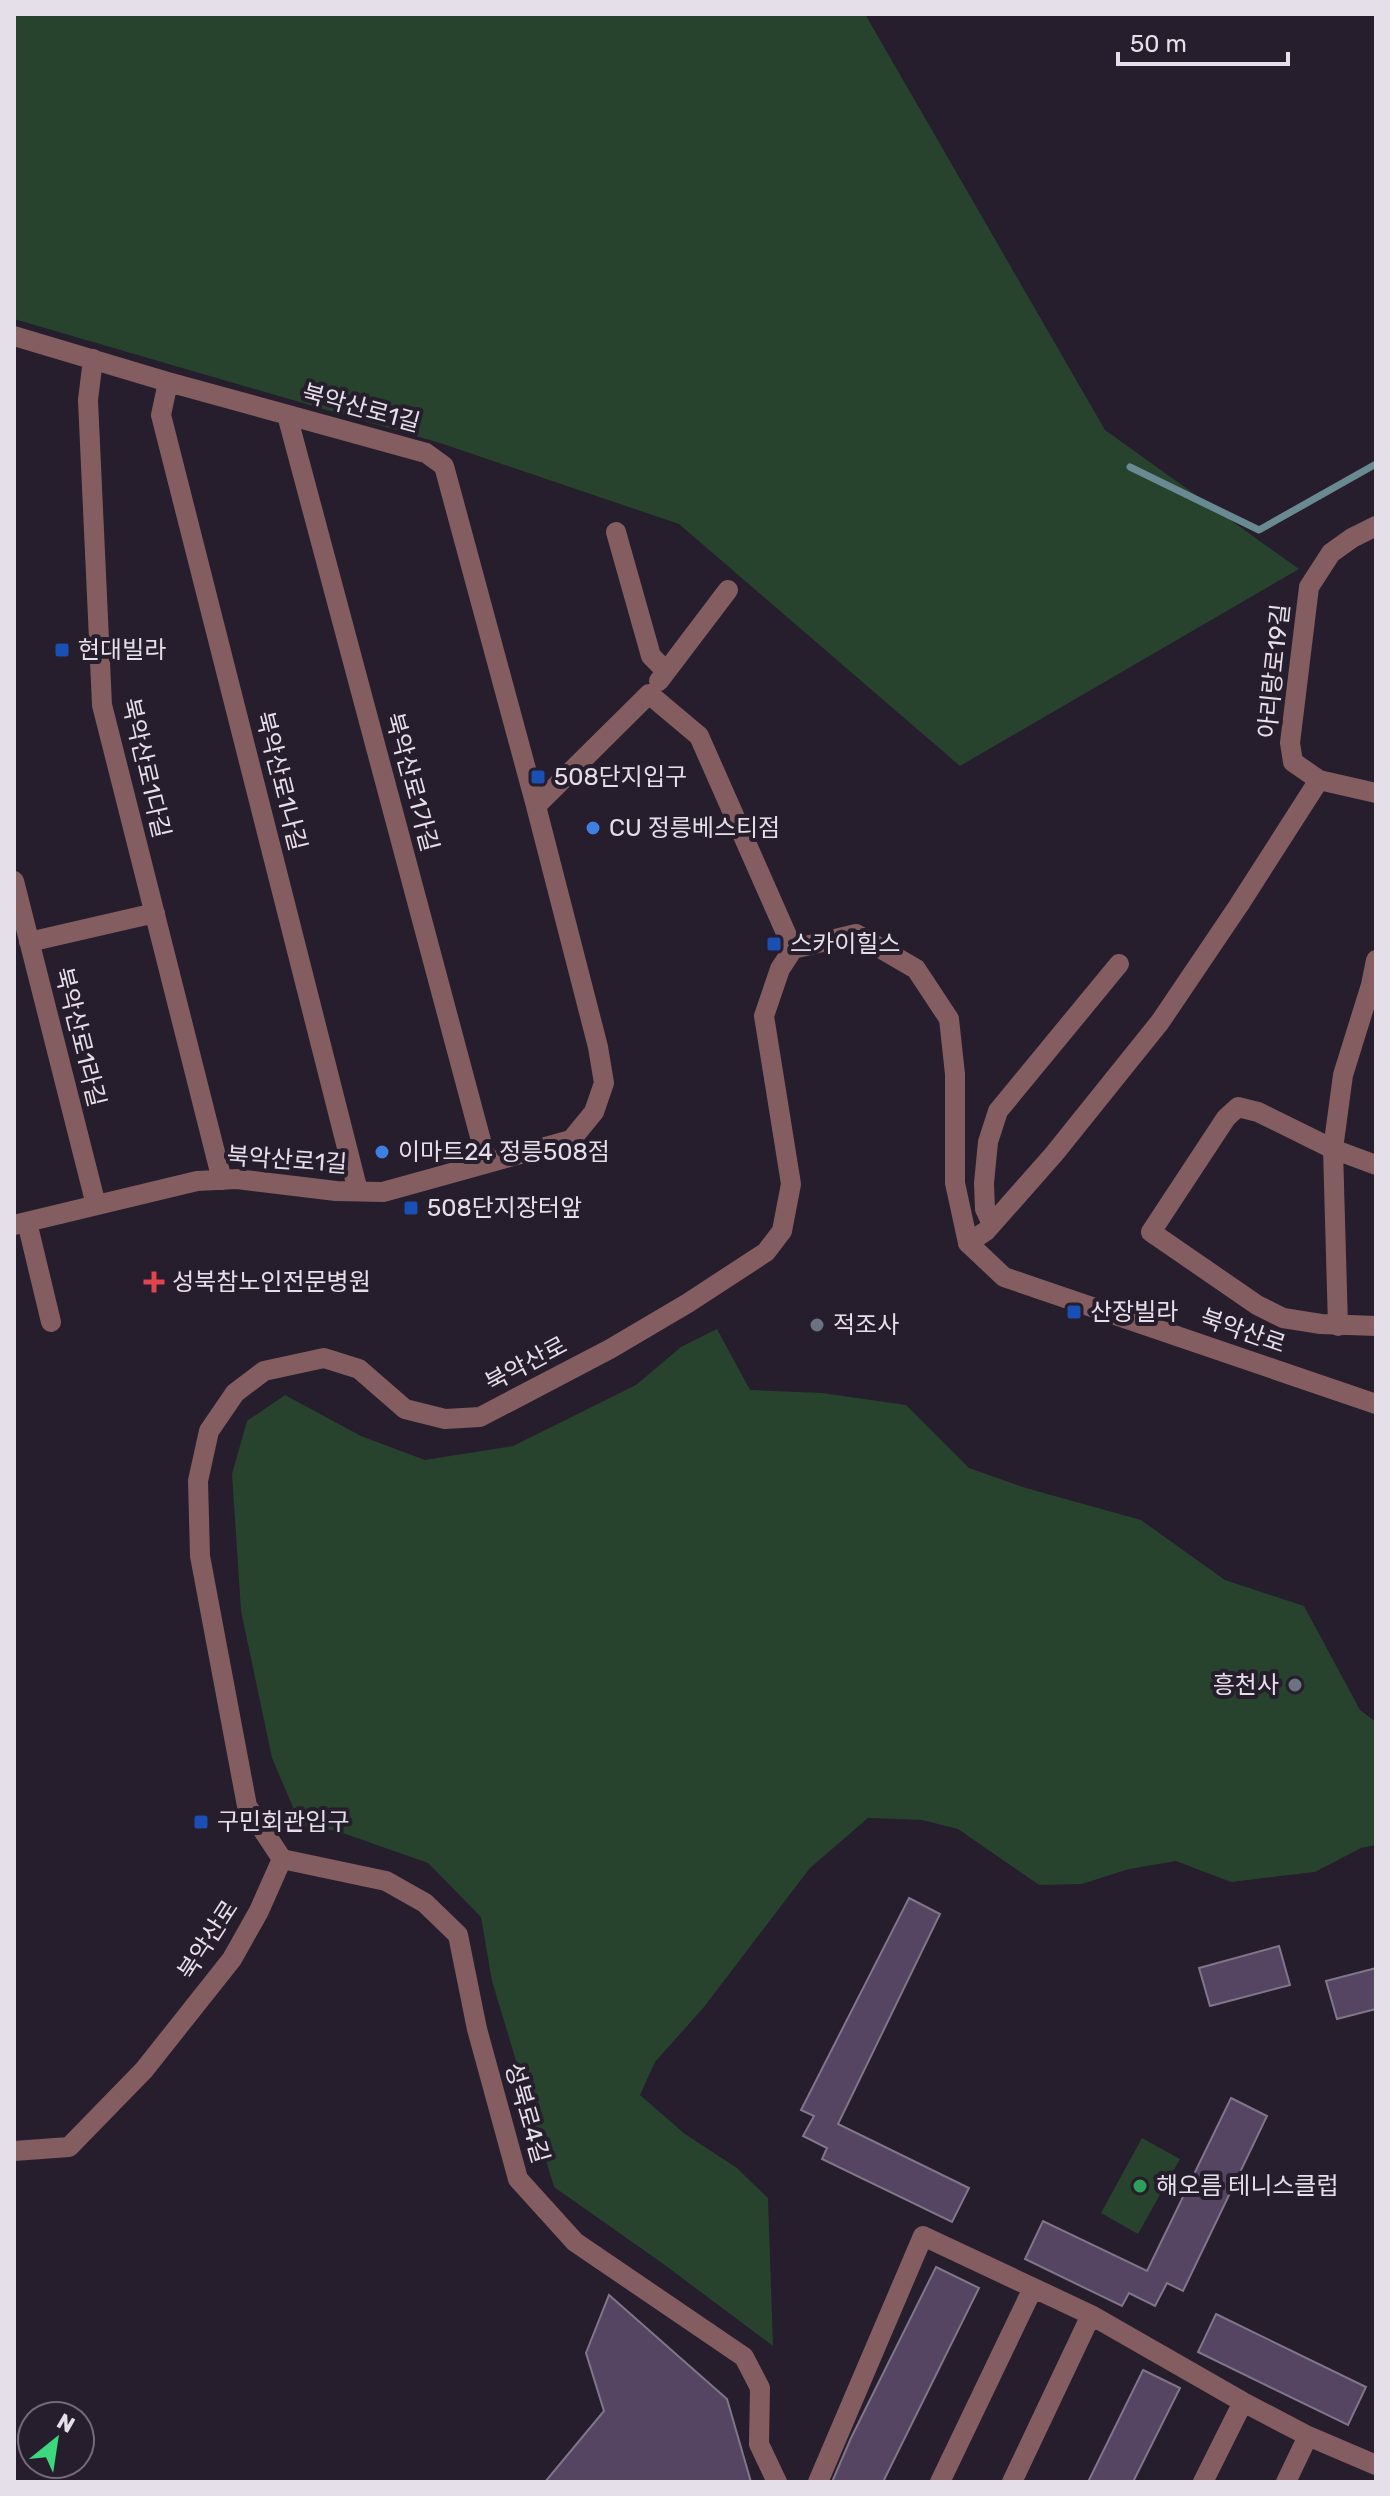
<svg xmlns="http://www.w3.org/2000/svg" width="1390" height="2496" viewBox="0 0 1390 2496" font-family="Rubik,'Noto Sans KR',sans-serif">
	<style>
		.green { fill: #27422d }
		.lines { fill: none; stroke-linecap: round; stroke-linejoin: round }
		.stream { stroke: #6a8a92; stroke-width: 7 }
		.building { fill: #554563; stroke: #807689; stroke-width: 2 }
		.minor { stroke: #835d5f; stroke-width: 20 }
		.tertiary { stroke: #835d5f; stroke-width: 20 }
		.transit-dot { fill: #1a4fb4; stroke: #261d2d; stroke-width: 3 }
		.shop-dot { fill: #3f7fe0; stroke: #261d2d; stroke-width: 3 }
		.health-dot { fill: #e0444e; stroke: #261d2d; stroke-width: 3 }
		.worship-dot { fill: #6b7280; stroke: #261d2d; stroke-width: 3 }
		.leisure-dot { fill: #2e9e5b; stroke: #261d2d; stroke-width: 3 }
		.labels { text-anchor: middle; stroke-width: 8; stroke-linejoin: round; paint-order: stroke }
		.street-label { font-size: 24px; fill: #e5dfea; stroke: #261d2d }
		.poi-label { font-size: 24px; fill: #e5dfea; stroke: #261d2d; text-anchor: start }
	</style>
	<rect width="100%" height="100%" fill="#261d2d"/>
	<!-- green -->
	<path class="green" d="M14 14H865L1105 430 1299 569 960 766 679 524 440 443 14 319Z
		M717 1329 750 1390 822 1393 906 1405 969 1468 1026 1488 1141 1520 1225 1580 1304 1606 1360 1710 1376 1722V1845L1361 1848 1315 1872 1231 1882 1176 1861 1129 1869 1082 1884 1039 1885 958 1829 922 1820 868 1818 810 1868 704 2007 655 2062 640 2095 685 2134 737 2168 768 2198 773 2346 662 2263 554 2187 492 1981 481 1917 428 1863 337 1831 301 1826 272 1758 241 1611 232 1474 247 1421 285 1395 361 1436 425 1460 513 1446 636 1385 681 1347Z
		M1142 2138 1180 2159 1138 2234 1101 2213Z"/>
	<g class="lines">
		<!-- stream -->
		<path class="stream" d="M1130 467 1259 530 1376 464"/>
	</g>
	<!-- building -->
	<path class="building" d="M909 1898 940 1914 838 2124 969 2188 952 2222 822 2159 827 2148 803 2136 814 2116 801 2110Z
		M1279 1946 1290 1985 1210 2006 1199 1968Z
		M1376 1968V2009L1337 2019 1326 1981Z
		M1231 2098 1267 2116 1183 2291 1167 2283 1155 2306 1129 2293 1122 2306 1025 2259 1043 2221 1147 2271Z
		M936 2267 979 2288 883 2482H832L851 2438Z
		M609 2295 727 2399 751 2482H545L604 2411 586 2353Z
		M1216 2314 1366 2387 1348 2425 1198 2352Z
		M1143 2370 1180 2388 1133 2482H1088Z"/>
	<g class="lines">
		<!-- minor -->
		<path class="minor" d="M14 336 168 382 426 453 444 466 536 806 649 694 699 736 793 949
			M93 359 88 400 102 705 222 1180
			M168 382 161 415 358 1191
			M287 415 487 1163
			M1376 526 1352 538 1331 553 1309 587 1290 743 1293 762 1319 780 1376 793
			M616 532 651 656 666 671
			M659 681 728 590
			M14 881 96 1205
			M29 942 155 913
			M1376 1165 1333 1149 1258 1112 1238 1107 1226 1118 1151 1232 1257 1305 1283 1318 1321 1324 1376 1326
			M27 1222 51 1322
			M992 1224 985 1209 984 1183 988 1142 998 1111 1119 964
			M14 1225 197 1181 237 1179 336 1191 383 1192 571 1140 594 1112 604 1083 598 1047 536 806
			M968 1243 986 1231 1054 1154 1160 1022 1239 905 1319 780
			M1338 1326 1333 1149 1343 1075 1371 985 1376 960
			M818 2482 923 2236 1091 2315 1243 2402 1308 2436 1376 2465
			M940 2482 1033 2288
			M1012 2482 1091 2315
			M1203 2482 1243 2402
			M1286 2482 1308 2436"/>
		<!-- tertiary -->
		<path class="tertiary" d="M282 1859 386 1881 425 1903 458 1935 477 2029 518 2179 575 2242 744 2357 760 2388 759 2444 777 2482
			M14 2151 69 2147 144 2070 232 1959 259 1911 282 1859 247 1806 200 1556 198 1481 209 1431 235 1393 264 1371 324 1358 359 1369 405 1409 445 1419 480 1417 610 1349 688 1303 766 1252 782 1231 791 1184 764 1016 780 969 793 949 856 934 916 969 949 1019 955 1074V1183L968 1243 1004 1277 1376 1404"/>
	</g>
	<!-- markers -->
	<g class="transit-dot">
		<rect x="54" y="642" width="16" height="16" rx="4"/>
		<rect x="530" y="769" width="16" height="16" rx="4"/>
		<rect x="766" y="936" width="16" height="16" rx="4"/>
		<rect x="403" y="1200" width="16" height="16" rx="4"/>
		<rect x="1066" y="1304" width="16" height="16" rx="4"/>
		<rect x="193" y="1814" width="16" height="16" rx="4"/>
	</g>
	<g class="shop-dot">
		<circle cx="593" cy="828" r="8"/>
		<circle cx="382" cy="1152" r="8"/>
	</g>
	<path class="health-dot" d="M150 1270h8v8h8v8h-8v8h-8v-8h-8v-8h8z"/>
	<g class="worship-dot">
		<circle cx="817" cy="1325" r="8"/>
		<circle cx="1295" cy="1685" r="8"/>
	</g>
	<circle class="leisure-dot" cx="1140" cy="2186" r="8"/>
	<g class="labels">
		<!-- street labels -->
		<g class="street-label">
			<text transform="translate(361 408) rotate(15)" y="8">북악산로1길</text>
			<text transform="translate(1274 671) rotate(-84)" y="8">아리랑로19길</text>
			<text transform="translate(146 768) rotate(77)" y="8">북악산로1다길</text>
			<text transform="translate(281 781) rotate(76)" y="8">북악산로1나길</text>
			<text transform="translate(412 782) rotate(75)" y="8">북악산로1가길</text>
			<text transform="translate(80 1037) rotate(76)" y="8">북악산로1라길</text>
			<text transform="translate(287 1160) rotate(4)" y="8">북악산로1길</text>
			<text transform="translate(1243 1331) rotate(19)" y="8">북악산로</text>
			<text transform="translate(526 1364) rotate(-28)" y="8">북악산로</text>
			<text transform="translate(208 1940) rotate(-57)" y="8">북악산로</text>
			<text transform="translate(527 2113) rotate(74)" y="8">성북로4길</text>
		</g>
		<!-- poi labels -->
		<g class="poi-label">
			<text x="78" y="658">현대빌라</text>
			<text x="554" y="785">508단지입구</text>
			<text x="609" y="836">CU 정릉베스티점</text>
			<text x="790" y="952">스카이힐스</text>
			<text x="398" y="1160">이마트24 정릉508점</text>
			<text x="427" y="1216">508단지장터앞</text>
			<text x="172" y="1290">성북참노인전문병원</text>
			<text x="1090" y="1320">산장빌라</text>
			<text x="833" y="1333">적조사</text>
			<text x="1279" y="1693" text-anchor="end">흥천사</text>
			<text x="217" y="1830">구민회관입구</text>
			<text x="1156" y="2194">해오름 테니스클럽</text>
		</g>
	</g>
	<!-- border -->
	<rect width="1390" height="2496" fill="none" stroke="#e5dfea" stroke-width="32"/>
	<!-- north arrow -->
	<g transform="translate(56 2440) rotate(30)"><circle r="38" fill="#261d2d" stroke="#726b79" stroke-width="2"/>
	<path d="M0-6L14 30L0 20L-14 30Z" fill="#3dd77e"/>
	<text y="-12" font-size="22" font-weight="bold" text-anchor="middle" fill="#e5dfea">N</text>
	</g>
	<!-- scale -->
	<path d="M1118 52v12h170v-12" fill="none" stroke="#e5dfea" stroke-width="4"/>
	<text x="1130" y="52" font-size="24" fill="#e5dfea" stroke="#261d2d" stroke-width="6" paint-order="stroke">50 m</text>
</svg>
